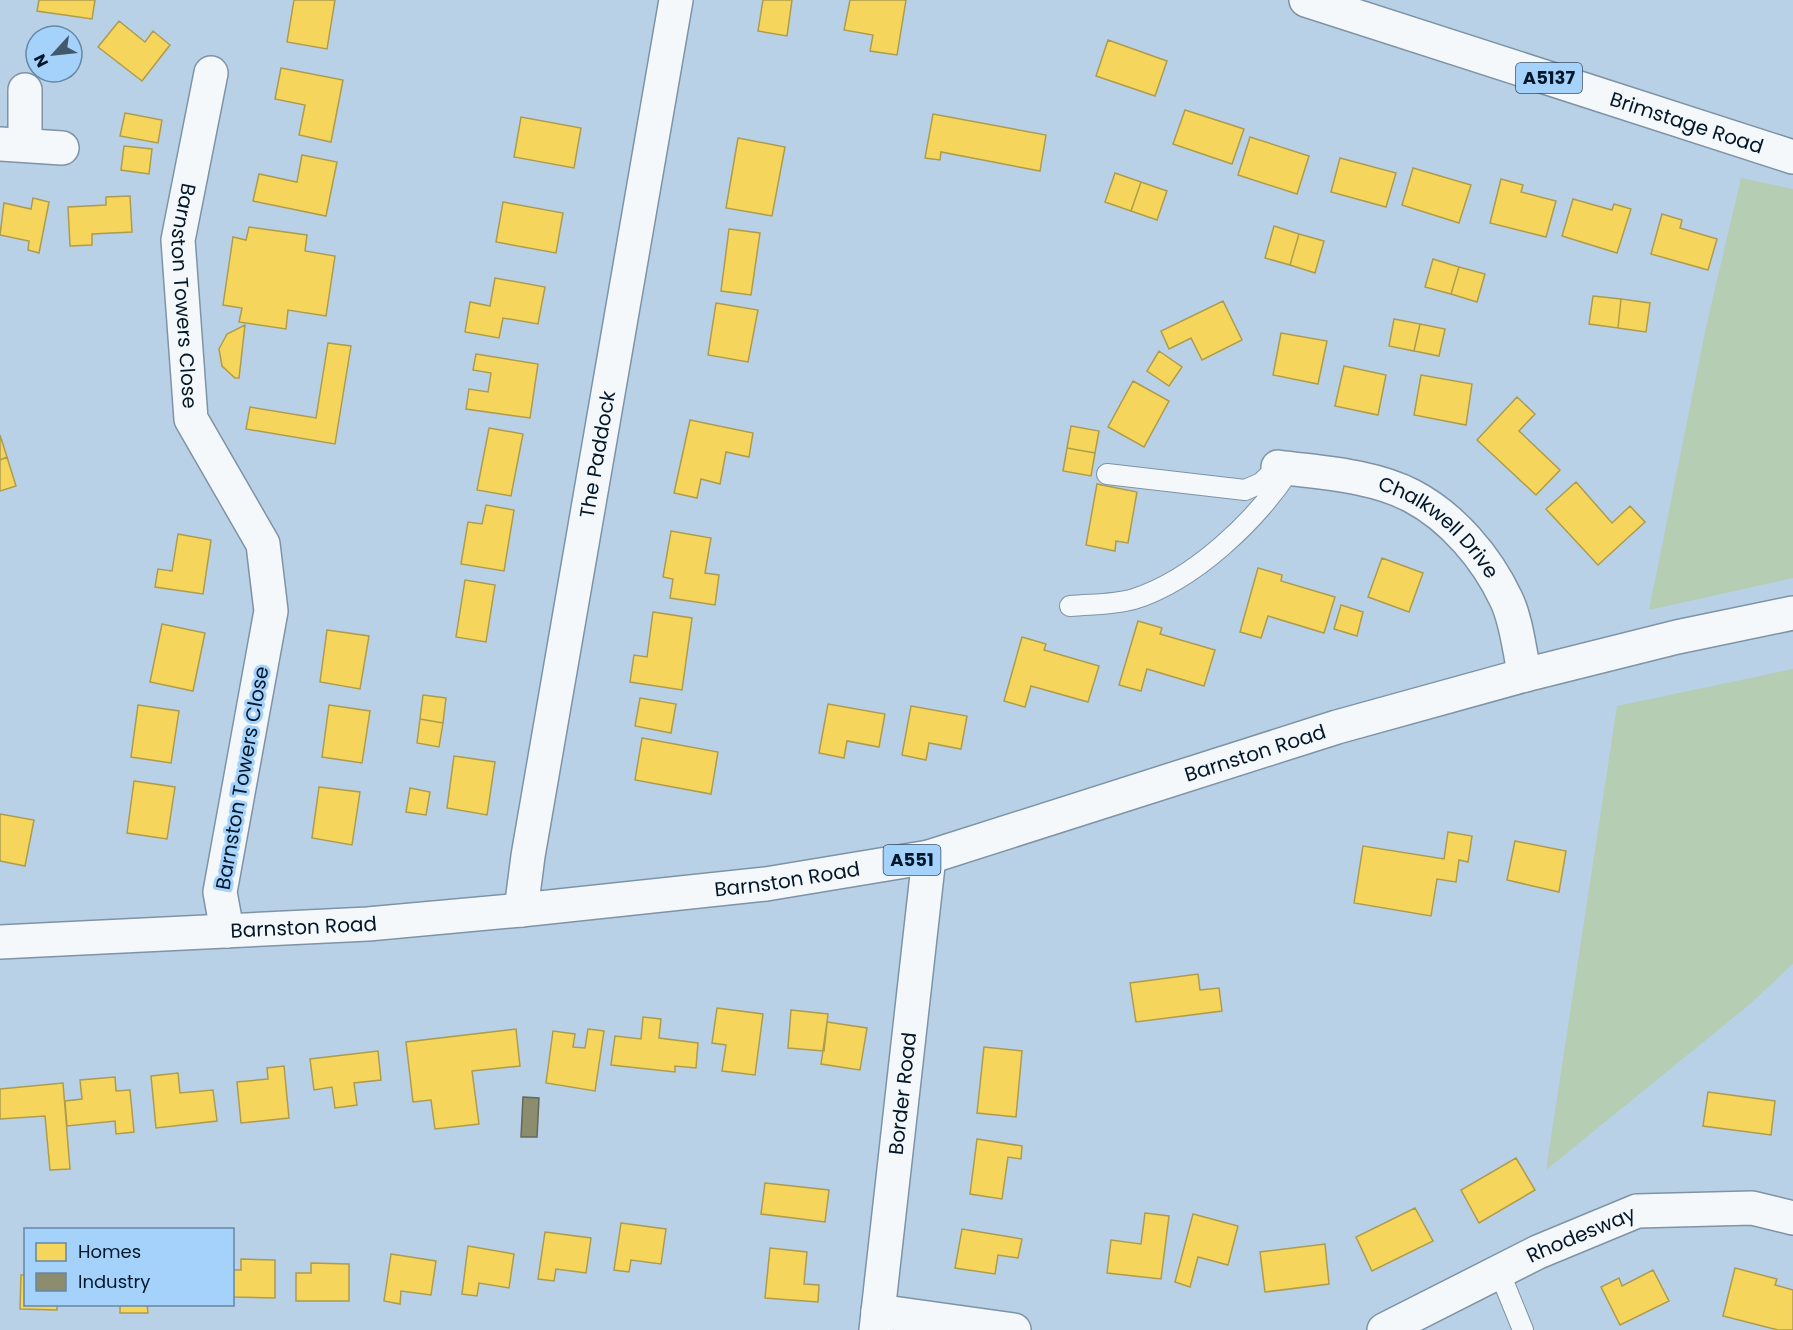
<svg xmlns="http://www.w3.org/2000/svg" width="1793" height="1330" viewBox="0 0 1793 1330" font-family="Poppins,sans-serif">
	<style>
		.green { fill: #b4cdb3 }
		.homes { fill: #f6d55c; stroke: #ad9c4d; stroke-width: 1.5 }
		.industry { fill: #8c8c6e; stroke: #636959; stroke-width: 1.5 }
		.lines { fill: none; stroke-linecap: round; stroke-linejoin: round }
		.service-casing { stroke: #7e93a6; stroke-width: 22 }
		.minor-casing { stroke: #7e93a6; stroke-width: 36 }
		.primary-casing { stroke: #7e93a6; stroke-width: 36 }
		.service { stroke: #f4f8fb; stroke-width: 20 }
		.minor { stroke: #f4f8fb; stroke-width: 33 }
		.primary { stroke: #f4f8fb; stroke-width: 33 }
		.labels { text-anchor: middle; stroke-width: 6; stroke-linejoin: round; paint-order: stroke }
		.shield { fill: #a5d2fb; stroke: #334f68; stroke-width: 1.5 }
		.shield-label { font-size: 18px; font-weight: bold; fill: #021729 }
		.street-label { font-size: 20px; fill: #021729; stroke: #a5d2fb }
	</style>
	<rect width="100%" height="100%" fill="#b9d1e7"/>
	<!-- green -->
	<path class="green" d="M1741 178 1793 189V578L1649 610 1706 327Z
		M1793 669V964L1749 1005 1546 1170 1617 706Z"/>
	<!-- homes -->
	<path class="homes" d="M39 0H95L92 19 37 11Z
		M294 0H335L327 49 287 42Z
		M763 0H792L787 36 758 31Z
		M850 0H906L897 55 870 51 873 35 844 30Z
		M119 21 145 42 153 31 170 45 142 81 98 47Z
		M1108 40 1167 61 1155 96 1096 76Z
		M281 68 343 80 331 142 299 135 305 105 275 99Z
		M1185 110 1244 129 1232 164 1173 144Z
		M125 113 162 120 158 143 120 136Z
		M933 114 1046 135 1040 171 941 152 940 160 925 158Z
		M521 117 581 128 574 168 514 157Z
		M1250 137 1309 156 1297 194 1238 175Z
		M738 138 785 147 772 216 726 208Z
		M124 146 152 149 149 174 121 170Z
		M302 155 337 162 326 216 253 201 259 174 297 182Z
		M1340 158 1396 173 1386 207 1331 192Z
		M1413 168 1471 185 1459 223 1402 205Z
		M1115 173 1141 182 1131 211 1105 202Z
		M1501 179 1523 185 1521 192 1556 201 1546 237 1490 223Z
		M1141 182 1167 191 1157 220 1131 211Z
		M130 196 132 232 92 234V245L70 246 68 207 106 205V197Z
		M33 198 49 202 39 253 28 250 29 241 0 235 4 203 31 209Z
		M1573 199 1612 210 1614 204 1631 209 1617 253 1562 236Z
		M503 202 563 213 556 253 496 242Z
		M1662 214 1682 220 1680 228 1717 239 1708 270 1651 254Z
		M1274 226 1299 234 1290 265 1265 258Z
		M249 227 307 235 305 251 335 256 326 316 288 310 286 329 239 322 242 308 223 305 233 237 246 240Z
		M729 229 760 233 751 295 721 291Z
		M1299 234 1324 241 1315 273 1290 265Z
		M1433 259 1459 267 1451 294 1425 287Z
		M1459 267 1485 274 1477 302 1451 294Z
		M495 278 545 287 538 324 503 318 499 338 465 332 470 302 490 306Z
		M1593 296 1621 299 1618 328 1589 324Z
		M1621 299 1650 303 1646 332 1618 328Z
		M1223 301 1242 340 1202 360 1191 338 1169 349 1161 331Z
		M716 303 758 310 748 362 708 355Z
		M1394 319 1420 324 1414 351 1389 346Z
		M1420 324 1445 329 1439 356 1414 351Z
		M245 325 239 378H235L222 366 219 349 227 334Z
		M1281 333 1327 341 1318 384 1273 375Z
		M328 343 351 346 335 444 246 429 250 407 316 418Z
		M1159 351 1182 367 1169 386 1147 371Z
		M476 354 538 364 530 418 466 409 469 389 488 392 491 373 473 370Z
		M1344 366 1386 375 1378 415 1335 406Z
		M1421 375 1472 384 1466 425 1414 415Z
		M1133 381 1169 401 1144 447 1108 427Z
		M1517 397 1535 414 1519 431 1560 470 1536 495 1477 440Z
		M690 420 753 433 749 457 726 452 720 484 701 479 697 498 674 493Z
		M1071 426 1099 431 1095 453 1067 448Z
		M489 428 523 434 511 496 477 490Z
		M0 435 7 457 0 460Z
		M1067 448 1095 453 1091 476 1063 471Z
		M7 457 16 486 0 491V460Z
		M1576 482 1612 523 1630 506 1645 522 1598 565 1546 509Z
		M1097 484 1137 492 1128 543 1116 541 1115 551 1086 545Z
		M486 505 514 510 504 571 461 564 468 522 482 524Z
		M671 531 711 538 705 573 719 575 715 605 670 598 673 579 663 577Z
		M178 534 211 540 203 594 155 587 158 569 172 571Z
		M1382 558 1423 573 1409 612 1368 597Z
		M1258 568 1282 575 1281 581 1335 597 1324 633 1268 616 1261 638 1240 632Z
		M465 580 495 585 486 642 456 637Z
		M1341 605 1363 612 1357 636 1334 629Z
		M653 612 692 618 682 690 630 682 634 655 647 657Z
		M1138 621 1162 628 1160 634 1215 650 1204 686 1147 669 1141 691 1119 685Z
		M162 624 205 633 193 691 150 682Z
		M327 630 369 636 360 689 320 682Z
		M1022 637 1046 644 1044 650 1099 666 1088 702 1031 686 1025 707 1004 701Z
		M423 695 446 698 443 723 420 719Z
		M640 698 676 704 671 733 635 726Z
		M828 704 885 714 879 747 847 741 844 758 819 753Z
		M138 705 179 711 171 763 131 757Z
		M329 705 370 711 362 763 322 757Z
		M911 706 967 716 961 749 929 743 926 760 902 755Z
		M420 719 443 723 439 747 417 743Z
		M642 738 718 752 711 794 635 780Z
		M454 756 495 762 487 815 447 808Z
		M134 781 175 787 167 839 127 833Z
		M319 787 360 792 352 845 312 838Z
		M410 788 430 792 426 815 406 812Z
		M0 814 34 820 25 866 0 861Z
		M1448 832 1472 836 1468 862 1459 860 1456 882 1437 879 1431 916 1354 903 1363 846 1444 859Z
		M1515 841 1566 851 1559 892 1507 880Z
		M1198 974 1200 990 1219 988 1222 1011 1136 1022 1130 983Z
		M717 1008 763 1014 755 1075 722 1071 726 1045 712 1043Z
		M791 1010 828 1014 824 1051 788 1048Z
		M643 1017 661 1019 659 1038 698 1043 696 1068 675 1066V1072L611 1065 615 1036 641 1039Z
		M827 1022 867 1028 860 1070 821 1064Z
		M516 1029 520 1066 472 1071 479 1124 435 1129 431 1100 413 1102 406 1042Z
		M588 1029 604 1031 595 1091 546 1083 553 1031 575 1034 573 1047 585 1048Z
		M984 1047 1022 1051 1016 1117 977 1113Z
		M378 1051 381 1080 354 1083 357 1105 335 1108 332 1087 314 1090 310 1059Z
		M284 1066 289 1118 241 1123 237 1082 268 1079 267 1068Z
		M178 1073 180 1093 213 1090 217 1121 156 1128 151 1076Z
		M115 1077 116 1091 130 1090 134 1132 116 1134 115 1121 67 1126 65 1101 82 1099 80 1080Z
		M63 1083 70 1169 50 1170 45 1116 0 1119V1089Z
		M1708 1092 1775 1101 1771 1135 1703 1126Z
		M977 1139 1022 1146 1021 1159 1008 1157 1002 1199 970 1194Z
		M1516 1158 1535 1190 1479 1223 1461 1190Z
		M765 1183 829 1190 825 1222 761 1214Z
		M1415 1208 1433 1241 1372 1271 1356 1237Z
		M1145 1213 1169 1216 1161 1279 1107 1273 1111 1240 1141 1244Z
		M1193 1214 1238 1226 1228 1265 1198 1257 1190 1287 1175 1282Z
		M621 1223 666 1229 661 1264 631 1260 629 1272 614 1270Z
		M962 1229 1022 1239 1018 1258 998 1255 995 1274 955 1268Z
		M545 1232 591 1238 586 1273 556 1269 554 1281 538 1279Z
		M1325 1244 1329 1284 1265 1292 1260 1252Z
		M468 1246 514 1254 509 1288 479 1283 477 1296 462 1294Z
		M770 1248 807 1252 804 1284 819 1285 818 1302 765 1298Z
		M391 1254 436 1261 431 1295 401 1291 400 1304 384 1301Z
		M241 1259 275 1260V1298L232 1297V1270H241Z
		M311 1263 349 1264V1301H296V1273H311Z
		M1735 1268 1777 1279 1775 1285 1793 1290V1330H1778L1723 1316Z
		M1653 1270 1669 1301 1620 1325 1601 1287 1619 1278 1622 1286Z
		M21 1275H26V1304H57V1310L20 1309Z
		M120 1304H147L148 1313H120Z"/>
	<!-- industry -->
	<path class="industry" d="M523 1097 539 1098 537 1137H521Z"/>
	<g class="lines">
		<!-- service casing -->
		<g class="service-casing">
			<path id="service" d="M1107 474 1245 490 1261 483 1278 467
				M1070 606C1091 604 1114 605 1134 599 1194 580 1256 521 1290 469
				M1499 1271 1523 1330"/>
		</g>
		<!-- minor casing -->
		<g class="minor-casing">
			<g id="minor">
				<path id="s1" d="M211 73 178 240 191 419 263 544 271 611 220 892 227 931"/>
				<path d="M0 144 62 148"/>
				<path d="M25 145V90"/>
				<path id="s2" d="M1278 467C1321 473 1372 475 1412 496 1452 517 1487 558 1506 599 1517 621 1519 651 1525 675"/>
				<path id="s3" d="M521 910 528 856 676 0"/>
				<path d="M878 1311 1014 1330"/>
				<path id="s4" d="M876 1330 929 857"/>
				<path id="s5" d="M1384 1330 1538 1252 1637 1211 1752 1208 1793 1218"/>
			</g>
		</g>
		<!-- primary casing -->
		<g class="primary-casing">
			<g id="primary">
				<path id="s6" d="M1306 0 1793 157"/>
				<path id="s7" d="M0 942 368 924 521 910 766 884 929 857 1337 727 1525 675 1677 637 1793 613"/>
			</g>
		</g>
		<!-- service -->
		<use href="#service" class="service"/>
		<!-- minor -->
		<use href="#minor" class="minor"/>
		<!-- primary -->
		<use href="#primary" class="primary"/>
	</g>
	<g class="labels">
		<!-- shield labels -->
		<g class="shield">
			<rect x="1516" y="63" width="66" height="30" rx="4.5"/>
			<rect x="883.5" y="845" width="57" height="30" rx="4.5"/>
		</g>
		<g class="shield-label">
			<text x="1549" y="84">A5137</text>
			<text x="912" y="866">A551</text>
		</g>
		<!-- street labels -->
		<g class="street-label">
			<text dy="7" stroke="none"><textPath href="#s6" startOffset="400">Brimstage Road</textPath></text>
			<text dy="7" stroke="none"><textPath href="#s1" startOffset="226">Barnston Towers Close</textPath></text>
			<text dy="7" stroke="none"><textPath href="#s3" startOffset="462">The Paddock</textPath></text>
			<text dy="7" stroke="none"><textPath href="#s2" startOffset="178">Chalkwell Drive</textPath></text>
			<text dy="7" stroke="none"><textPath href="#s7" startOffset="1276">Barnston Road</textPath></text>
			<text transform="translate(242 778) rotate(-80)" y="7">Barnston Towers Close</text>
			<text dy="7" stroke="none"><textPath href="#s7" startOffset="790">Barnston Road</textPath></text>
			<text dy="7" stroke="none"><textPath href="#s7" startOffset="304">Barnston Road</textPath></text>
			<text dy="7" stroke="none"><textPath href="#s4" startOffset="238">Border Road</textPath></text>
			<text dy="7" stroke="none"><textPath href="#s5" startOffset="219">Rhodesway</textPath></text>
		</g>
	</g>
	<!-- legend -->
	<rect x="24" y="1228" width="210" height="78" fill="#a5d2fb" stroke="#6487a7" stroke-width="1.5"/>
	<rect x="36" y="1243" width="30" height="18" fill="#f6d55c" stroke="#6487a7" stroke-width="1.5"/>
	<text x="78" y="1258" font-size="18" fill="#021729">Homes</text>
	<rect x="36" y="1273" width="30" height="18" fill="#8c8c6e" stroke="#6487a7" stroke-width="1.5"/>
	<text x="78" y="1288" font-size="18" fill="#021729">Industry</text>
	<!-- north arrow -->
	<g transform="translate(54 54) rotate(243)"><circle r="28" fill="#a5d2fb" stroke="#6487a7" stroke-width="1.5"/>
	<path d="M0-4.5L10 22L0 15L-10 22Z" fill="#42586c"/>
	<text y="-9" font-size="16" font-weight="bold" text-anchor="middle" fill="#021729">N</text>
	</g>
</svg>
